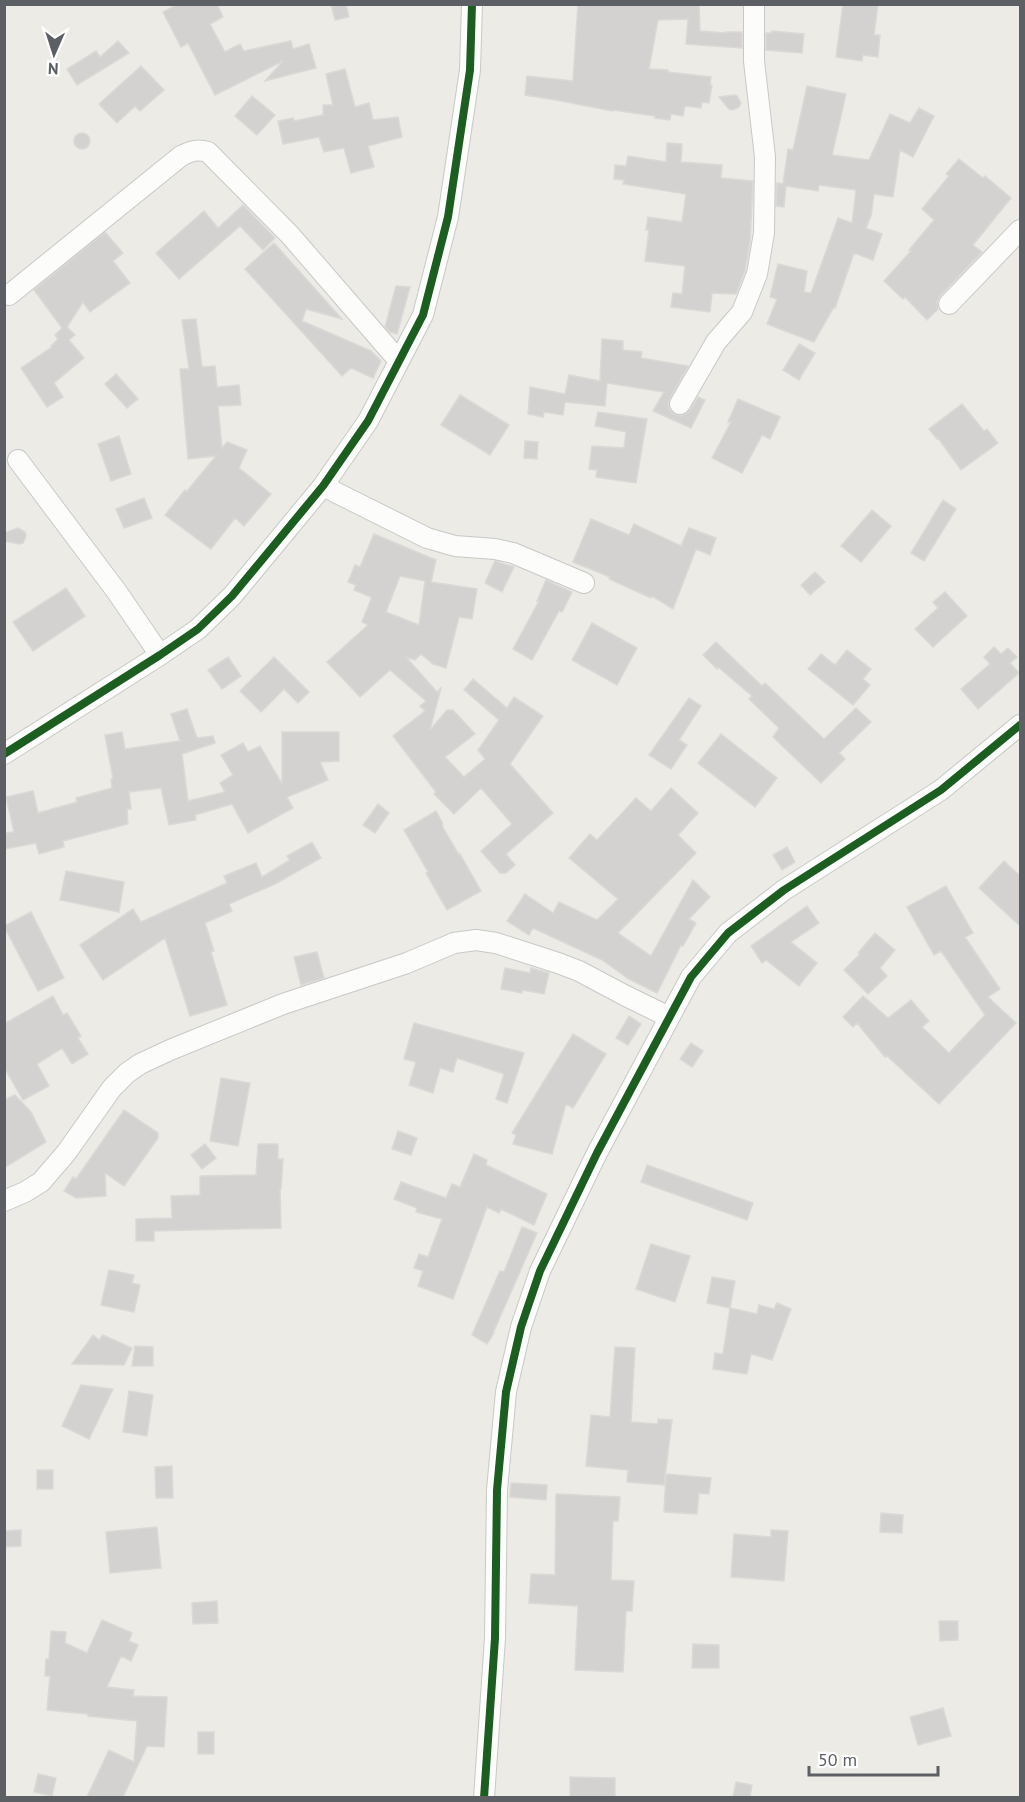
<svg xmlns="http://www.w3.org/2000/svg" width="1025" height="1802" viewBox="0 0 1025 1802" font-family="'PT Sans',sans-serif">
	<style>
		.building { fill: #d3d2d0; stroke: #dbd9d6; stroke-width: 1.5; fill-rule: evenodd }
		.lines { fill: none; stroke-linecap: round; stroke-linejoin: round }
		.minor-casing { stroke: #c8c8c7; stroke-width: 22 }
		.minor { stroke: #fcfcfb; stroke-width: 20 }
		.cycleway-casing { stroke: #fff; stroke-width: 11 }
		.cycleway { stroke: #1b5e20; stroke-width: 8 }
	</style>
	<rect width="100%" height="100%" fill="#ecebe6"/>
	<!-- building -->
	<path class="building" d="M178 4H217L223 17 210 24 225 52 240 44 244 51 291 41 293 49 309 44 316 68 265 81 283 61 215 95 188 43 181 47 163 12Z
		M331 4H346L349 17 335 20Z
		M578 4H699L700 31 725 33V32H742V48L686 44 688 19 658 20 649 69 668 70V72L711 77 710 85H712L709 103 702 102 701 108 685 106 683 116 671 114 670 120 655 118V116L613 110V111L556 100 525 95 527 76 573 81Z
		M843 4H878L874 35H880L878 57 863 55 862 61 836 57Z
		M772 31 804 34 802 53 766 50V33H772Z
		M118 41 129 53 77 85 67 69 96 51 100 57Z
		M141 66 164 90 140 111 135 106 117 123 99 104Z
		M345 69 355 107 369 103 373 120 398 117 402 137 368 146 374 167 351 173 344 148 324 152 319 137 283 144 278 121 293 118 294 121 323 115V105H333L326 74Z
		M807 86 846 94 832 155 869 160 890 114 910 123 919 108 934 116 913 157 900 150 893 197 874 194 871 216 866 228 882 234 873 260 854 253 835 308 834 307 814 342 767 324 777 299 770 297 778 264 807 271 804 292 811 293 838 218 852 223 856 190 819 185 818 191 786 186 784 207 776 206 777 183 783 184 788 149 793 150Z
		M734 95 737 96 741 103 739 107 733 110 729 109 719 97Z
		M252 96 275 115 257 135 235 116Z
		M74 141a8 8 0 1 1 16 0a8 8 0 1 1-16 0Z
		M667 143 682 144 681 162 722 165 721 178 753 181 750 243 745 271 736 294 712 293 710 312 671 307 673 293 682 294 685 266 645 261 649 230H646L648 217 682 222 686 194 623 184 624 180 614 179 615 165 626 166 628 156 666 162Z
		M959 159 983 178 985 176 1011 198 973 245 982 252 940 296 937 302 938 309 927 320 905 297 903 299 884 281 911 251 909 250 934 220 922 209 949 176 946 174Z
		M243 205 275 238 263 250 240 226 179 279 156 253 204 211 218 228Z
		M105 232 123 253 113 261 130 283 90 312 83 302 67 327 75 335 69 340 84 358 54 383 63 397 47 407 21 368 52 347 51 346 58 339 55 335 62 328 34 290Z
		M274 243 342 319 306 309 302 321 371 351 381 361 373 378 351 368 342 376 245 269Z
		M396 286 410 287 397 334 390 332 385 327Z
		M196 319 202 367 215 366 217 387 239 385 241 405 218 406 222 448 227 442 247 450 239 468 271 494 244 526 235 518 211 549 165 515 185 490 187 491 216 456 188 459 180 369H189L182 320Z
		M602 339 623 341V350L642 352 641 358 688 366 670 398 668 405 670 410 674 414 681 416 686 414 690 410 698 397 705 400 691 428 653 411 664 392 607 383 605 406 565 402 563 415 544 412 543 417 528 414 530 387 565 394 569 375 600 381Z
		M799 344 815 353 799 380 783 370Z
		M116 374 138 399 127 408 105 384Z
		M460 395 509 425 490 455 441 425Z
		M738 399 780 417 770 439 762 435 742 473 712 458 731 422H728Z
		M962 404 984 431 987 429 998 443 961 470 938 438 937 439 929 429Z
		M598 412 647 419 636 483 596 477 597 470 589 469 592 446 624 448 626 432 595 426Z
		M119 436 131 474 111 481 98 444Z
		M525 441 538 442 537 459 524 458Z
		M144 498 152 518 124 528 116 509Z
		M943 500 956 509 924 561 911 553Z
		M872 510 891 526 861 562 841 546Z
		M591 519 629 535 634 524 681 546 689 528 716 538 710 555 696 549 673 609 652 596 651 598 609 579 610 577 573 562Z
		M18 528 25 532 26 536 23 543 19 544 4 541V533Z
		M374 534 436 560 431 582 477 589 472 619 459 617 446 668 433 664 421 654 415 660 406 657 437 692 441 688 430 730 447 710H453L475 734 445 757 464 777 485 759 478 750 499 720 464 690 473 679 507 708 514 697 543 716 510 764 553 813 506 854 515 865 506 873H500L481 851 512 824 481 788 454 814 434 794 436 792 393 736 425 711 420 706 426 701 390 670 360 697 327 662 368 625 362 622 371 599V597L354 590 356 585 348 582 355 565 360 567ZM400 576 425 581 419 625 386 612Z
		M495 561 514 567 502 592 485 583Z
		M815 572 825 582 810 595 801 585Z
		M546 580 572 592 562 612 559 611 532 660 513 649 539 601H537Z
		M66 588 85 616 33 651 13 622Z
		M945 592 967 616 933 647 915 629 938 608 933 602Z
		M592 623 637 648 617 685 572 660Z
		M716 642 762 686 765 683 824 739 856 708 871 722 839 753 845 759 821 783 773 737 779 728 749 699 752 696 718 667 717 669 703 655Z
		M994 647 1001 654 1008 648 1017 657 1010 663 1019 673 978 709 961 689 990 664 984 657Z
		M847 650 871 669 863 679 870 685 853 705 808 669 821 654 835 665Z
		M228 657 241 676 222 689 208 670Z
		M274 657 309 692 298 703 284 689 261 712 240 691Z
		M689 698 701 706 679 740 687 745 671 769 649 755Z
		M187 709 197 738 213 736 215 743 182 754 188 801 225 792 220 783 233 775 221 755 243 743 248 752 260 746 282 784V732H339V761L320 762 328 780 287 797 293 808 248 833 232 804 195 815 196 820 169 825 161 788 129 792 131 809H127L128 824 63 841 64 847 39 854 36 843 4 849V833L14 832 6 797 33 791 38 813 77 802 76 798 112 788 111 779H113L105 735 122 732 125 749 180 741 171 714Z
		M721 734 777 778 755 807 698 763Z
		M671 788 698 813 678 835 696 853 618 933 651 956 693 880 710 897 689 919 696 923 683 946 681 945 657 993 629 979 602 960 533 928 529 935 507 921 525 894 553 913 559 902 597 920 618 899 569 858 590 834 597 840 636 798 651 811Z
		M378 804 389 813 375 833 363 825Z
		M436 811 443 824 442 826 459 855 460 854 481 891 447 910 426 873 428 872 404 830Z
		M312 842 321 858 275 884 229 904 232 911 205 923 214 951 211 952 227 1005 190 1016 165 938 103 980 80 945 133 909 141 922 227 883 224 876 256 863 262 877 290 860 287 856Z
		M787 847 795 862 782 870 773 855Z
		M1004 861 1020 876V926L979 888Z
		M66 871 124 882 119 912 60 900Z
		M946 886 973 933 965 937 1000 989 988 997 1016 1023 939 1104 887 1056 885 1057 857 1023 853 1027 843 1017 863 996 888 1018 911 1000 929 1021 922 1027 949 1053 985 1015 941 951 934 955 907 907Z
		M807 906 819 923 791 942 817 963 799 986 766 960 762 963 751 946Z
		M31 912 64 978 38 991 4 926Z
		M875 933 895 950 880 968 887 976 868 994 844 970 860 954 858 953Z
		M317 952 324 978 301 985 294 957Z
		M505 968 530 973 531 968 549 973 544 994 522 990V993L501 989Z
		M53 996 63 1015 67 1013 81 1036 78 1038 88 1054 72 1064 62 1048 37 1064 49 1086 23 1100 4 1067V1024Z
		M629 1016 641 1024 628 1045 616 1038Z
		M414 1023 524 1053 507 1103 496 1099 504 1074 457 1058 453 1072 440 1068 433 1093 409 1085 416 1062 404 1059Z
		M573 1034 606 1054 573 1108 566 1104 552 1154 513 1144 516 1135 512 1133Z
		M691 1043 703 1051 692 1067 680 1059Z
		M221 1078 250 1083 238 1146 210 1141Z
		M15 1095 31 1112 46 1142 4 1168V1100Z
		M124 1110 158 1133V1138L124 1186 105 1173 106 1196 76 1198 64 1191 73 1177 76 1179Z
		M398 1131 417 1138 411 1155 392 1149Z
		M205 1144 216 1158 202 1169 191 1155Z
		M258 1144H278V1159H283L281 1189H280L281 1228 154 1231V1241H136V1219L172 1218 171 1196 200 1195V1176L256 1175Z
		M474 1154 487 1160 486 1165 547 1194 534 1225 501 1209 499 1213 487 1207 453 1299 418 1286 423 1271 414 1268 419 1254 428 1257 442 1219 416 1212 417 1208 394 1199 401 1182 446 1198 452 1184 460 1187Z
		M647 1165 753 1203 747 1220 641 1182Z
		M522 1227 537 1233 493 1333H494L487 1344 472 1335 500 1271 504 1272Z
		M651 1244 690 1256 675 1302 636 1289Z
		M109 1270 134 1275 132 1283 140 1285 134 1312 101 1305Z
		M712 1277 735 1281 730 1308 707 1303Z
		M777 1303 791 1309 772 1360 751 1354 747 1374 713 1369 715 1353 723 1354 730 1308 757 1314 759 1305 774 1309Z
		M93 1335 99 1340 103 1335 132 1348 124 1365 72 1364Z
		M135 1346 153 1347V1366H132Z
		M615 1347 635 1348 631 1422 658 1424V1419L672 1420 664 1485 627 1482 628 1470 586 1466 591 1415 610 1417Z
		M81 1385 113 1389 89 1439 62 1426Z
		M129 1391 153 1395 147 1436 123 1432Z
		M172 1466 173 1498H156L155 1467Z
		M37 1470H53V1489H37Z
		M666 1474 711 1478 709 1494 699 1493 697 1514 664 1512Z
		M511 1483 547 1485 546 1500 510 1497Z
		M556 1494 620 1497 618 1521H613L611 1580 634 1581 632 1611H626L623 1672 575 1670 578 1606 529 1603 531 1574 555 1575Z
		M881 1513 903 1515 902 1533 880 1532Z
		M157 1527 161 1568 110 1573 106 1532Z
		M21 1530V1546L4 1547V1531Z
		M771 1530 788 1531 784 1581 731 1577 734 1534 771 1537Z
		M217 1601 218 1623 193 1624 192 1603Z
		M102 1620 132 1633 129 1641 138 1645 131 1661 121 1656 107 1687 134 1690 133 1696 167 1697 164 1747 147 1746 123 1797H87L109 1750 134 1762 137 1721 88 1716V1714L47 1710 50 1676H45L46 1659H49L51 1631 66 1632 65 1643 87 1653Z
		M939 1621H958V1640L940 1641Z
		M693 1644 719 1645V1668H692Z
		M943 1708 951 1736 918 1745 910 1717Z
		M198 1732H214V1754H198Z
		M38 1774 56 1778 52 1796 34 1792Z
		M570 1777 615 1778V1797H570Z
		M736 1782 752 1785 750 1797H733Z"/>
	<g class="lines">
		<!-- minor casing -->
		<g class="minor-casing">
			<path id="minor" d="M9 295 181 156C191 151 197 149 208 152L290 235 399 361
				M949 304 1020 230
				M680 404 716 342 742 312 757 274 764 233 765 157 754 61V4
				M18 460 117 592 160 655
				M323 486 427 538 455 546 495 549 513 553 584 583
				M4 754 160 655 198 629 232 596 323 486 368 421 423 315 448 217 470 70 472 4
				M4 1201 25 1192 41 1182 66 1153 112 1088 127 1073 140 1064 170 1050 283 1004 407 963 454 943 476 940 496 943 558 963 579 971 626 996 669 1017
				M484 1798 495 1638 497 1490 506 1392 521 1327 540 1271 597 1153 691 977 728 933 784 890 941 790 1020 725"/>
		</g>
		<!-- minor -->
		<use href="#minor" class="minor"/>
		<!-- cycleway casing -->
		<g class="cycleway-casing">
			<path id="cycleway" d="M4 754 160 655 198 629 232 596 323 486 368 421 423 315 448 217 470 70 472 4
				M484 1798 495 1638 497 1490 506 1392 521 1327 540 1271 597 1153 691 977 728 933 784 890 941 790 1020 725"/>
		</g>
		<!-- cycleway -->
		<use href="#cycleway" class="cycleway"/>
	</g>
	<!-- border -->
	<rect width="1025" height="1802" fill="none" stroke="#5c6064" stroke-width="12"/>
	<!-- north arrow -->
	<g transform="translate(54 54) rotate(183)" stroke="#ffffff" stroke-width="4.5" paint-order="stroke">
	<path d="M0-4.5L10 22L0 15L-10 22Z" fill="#5c6064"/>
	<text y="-9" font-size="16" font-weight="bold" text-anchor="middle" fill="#5c6064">N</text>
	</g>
	<!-- scale -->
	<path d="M809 1766v9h129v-9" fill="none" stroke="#5c6064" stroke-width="3"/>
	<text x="818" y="1766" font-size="18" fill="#5c6064" stroke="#ffffff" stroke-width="4.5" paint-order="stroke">50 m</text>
</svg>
